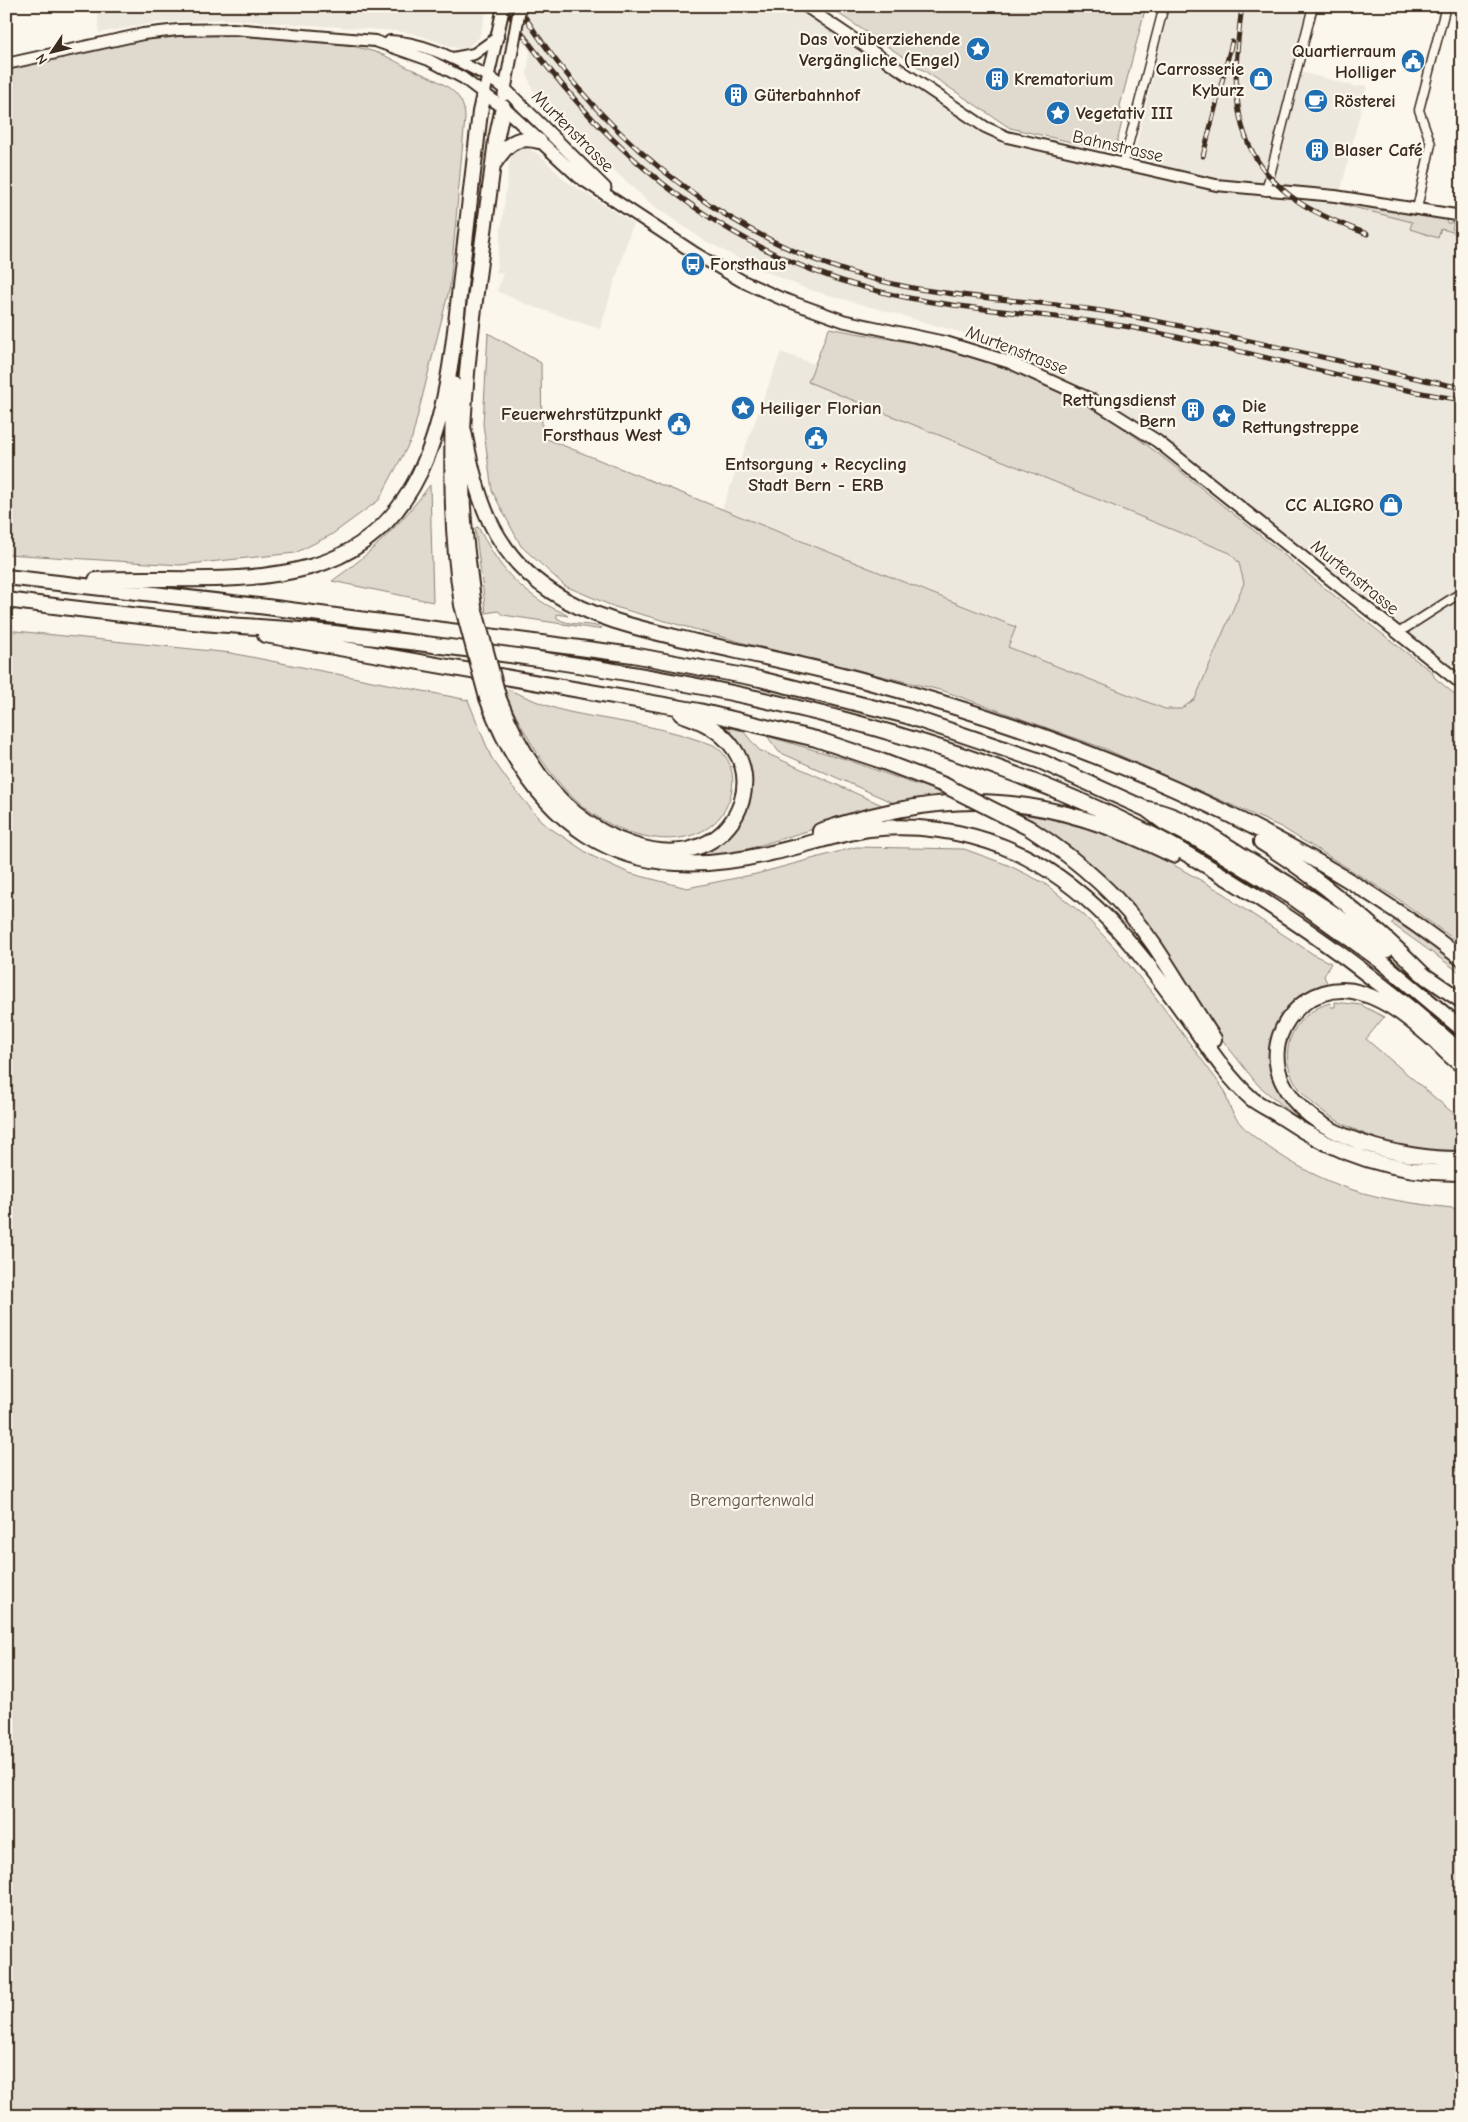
<svg xmlns="http://www.w3.org/2000/svg" width="1468" height="2122" viewBox="0 0 1468 2122" font-family="'Comic Neue',sans-serif">
	<style>
		.built { fill: #ede8dd }
		.green { fill: #dfd9ce; stroke: #8d8276 }
		.lines { fill: none; stroke-linecap: round; stroke-linejoin: round }
		.street-casing { stroke: #3b2a1e; stroke-width: 11 }
		.secondary-casing { stroke: #3b2a1e; stroke-width: 14 }
		.primary-casing { stroke: #3b2a1e; stroke-width: 15 }
		.highway-casing { stroke: #3b2a1e; stroke-width: 18 }
		.street { stroke: #fbf7ec; stroke-width: 8 }
		.secondary { stroke: #fbf7ec; stroke-width: 10 }
		.primary { stroke: #fbf7ec; stroke-width: 11 }
		.highway { stroke: #fbf7ec; stroke-width: 14 }
		.rail-casing { stroke: #3b2a1e; stroke-width: 5 }
		.rail { stroke: #fbf7ec; stroke-width: 3; stroke-dasharray: 9; stroke-linecap: butt }
		.primary-bridge-casing { stroke: #3b2a1e; stroke-width: 15; stroke-linecap: butt }
		.highway-bridge-casing { stroke: #3b2a1e; stroke-width: 18; stroke-linecap: butt }
		.primary-bridge { stroke: #fbf7ec; stroke-width: 11 }
		.highway-bridge { stroke: #fbf7ec; stroke-width: 14 }
		.labels { text-anchor: middle; stroke-width: 4.5; stroke-linejoin: round; paint-order: stroke }
		.poi-label { font-size: 18px; font-weight: bold; fill: #3b2a1e; stroke: #fbf7ec; text-anchor: start }
		.street-label { font-size: 18px; fill: #3b2a1e; stroke: #fbf7ec }
		.park-label { font-size: 18px; fill: #64564a; stroke: #fbf7ec }
	</style>
	<rect width="100%" height="100%" fill="#fbf7ec"/>
	<filter id="ink" filterUnits="userSpaceOnUse"><feTurbulence type="fractalNoise" baseFrequency=".02" numOctaves="2"/><feDisplacementMap in="SourceGraphic" scale="10" xChannelSelector="R" yChannelSelector="G"/><feConvolveMatrix kernelMatrix="1 2 1 2 8 2 1 2 1" color-interpolation-filters="sRGB"/></filter>
	<g filter="url(#ink)">
		<!-- built -->
		<path class="built" d="M97 6H488L479 38 469 46 459 49 415 34 396 31 221 19 154 23 99 33Z
			M498 6H805L985 127 1216 185 1321 195V200L1326 202 1412 221 1410 229 1438 238 1441 230 1461 234 1462 232V682L1157 439 1018 361 1025 347 1009 346 807 289 751 265 702 239 651 204 618 174 532 89 527 73 530 51Z
			M1170 6H1318L1301 72 1358 87 1362 85 1367 86 1340 193 1227 181 1133 159Z
			M525 147 540 155 566 181 633 223 600 329 528 305 497 291 503 273 496 272 510 157 515 150Z
			M781 352 814 364 808 382 1229 553 1239 563 1244 583 1195 699 1181 709H1165L1008 647 1015 626 722 509Z"/>
		<!-- green -->
		<path class="green" d="M827 6H1146L1120 106 1123 117 1115 152 1010 128Z
			M169 35C233 35 314 33 375 52 389 56 402 66 416 71 438 81 465 90 465 118L450 286 412 438 379 500 331 535 295 553 180 565 6 554V68L135 39Z
			M1321 199 1446 219 1447 223H1454L1452 229 1461 231V234L1441 229 1438 238 1410 229 1412 222Z
			M829 328C864 335 901 340 937 348 982 357 1026 375 1068 395 1122 422 1169 462 1216 500 1288 557 1358 617 1432 672L1435 678 1462 700V945L1398 899 1281 827 1103 748 944 691 744 643 615 607 565 586 521 546 492 491 483 424 488 333 541 363 542 437 1016 627 1008 647 1165 709H1181L1195 699 1244 583 1239 563 1230 553 808 382Z
			M430 485 433 602 332 581C372 553 401 524 430 485Z
			M478 527C498 564 510 582 547 605 554 609 561 611 568 616L557 614V618C569 627 589 622 602 628L596 629 503 615 498 611 486 613 475 528Z
			M6 630 231 653 468 700 491 757 511 785 544 824 592 856 629 873 687 888 756 874 856 847 964 849 1008 865 1044 883 1084 915 1116 949 1154 995 1225 1091C1231 1122 1250 1134 1274 1151 1338 1194 1387 1201 1462 1209V2116H6Z
			M501 687C523 695 546 707 569 712 611 721 657 725 698 740 703 742 711 743 715 746 744 766 734 810 709 827 690 840 666 841 644 836 568 820 534 751 501 687Z
			M723 726 743 731 759 750 882 805V808L735 853 703 858 674 855 713 845 749 781Z
			M767 736 845 759 917 785 933 786 960 798 896 804 779 752Z
			M1017 813 1067 822 1109 835 1172 864 1225 894 1235 903 1316 956 1331 963 1324 976 1327 983 1337 986 1299 1000 1273 1068 1341 1142 1295 1116 1258 1085 1224 1042 1173 962 1033 823Z
			M1394 920 1462 967V974L1392 924Z
			M1335 1002 1361 1005 1384 1017 1366 1039 1460 1119 1462 1117V1150C1444 1151 1427 1150 1409 1147 1363 1139 1271 1100 1290 1039 1296 1021 1312 1008 1330 1003L1331 1007H1335Z"/>
		<g class="lines">
			<!-- street casing -->
			<g class="street-casing">
				<path id="street" d="M1123 165 1164 6
					M1266 191 1313 6
					M1417 209 1431 144 1419 110 1446 6
					M1398 633 1462 592"/>
			</g>
			<!-- secondary casing -->
			<g class="secondary-casing">
				<path id="secondary" d="M805 6 985 127 1007 137 1216 185 1335 196 1462 216
					M390 41C428 43 456 60 489 77
					M453 58 474 54 498 37
					M6 64 143 34 178 30 233 29 375 41 429 60 463 78 484 94"/>
			</g>
			<!-- primary casing -->
			<g class="primary-casing">
				<path id="primary" d="M502 14 484 94 503 107 579 177 696 254 742 281 780 298 844 321 947 343 1009 362 1092 400 1157 441 1462 684
					M489 77 505 89 605 188
					M504 95 515 34"/>
			</g>
			<!-- highway casing -->
			<g class="highway-casing">
				<path id="highway" d="M495 162C507 144 517 135 539 141
					M453 384C452 461 450 527 462 605
					M464 431C476 497 492 553 552 592 595 620 646 630 696 642 750 654 805 665 858 679 1069 735 1289 823 1462 959
					M6 577 267 607 633 655 760 679 907 716 1040 761 1146 809 1165 823 1200 841 1292 897 1381 961 1462 1029
					M96 580C167 576 240 586 310 567 439 531 449 388 461 277 467 222 474 167 480 112L484 94
					M6 600C68 608 130 615 193 622 242 627 292 628 341 634 615 665 900 707 1149 833 1177 847 1203 864 1230 880 1313 931 1390 988 1462 1053
					M474 607C468 563 462 519 462 475 462 363 483 250 496 140L503 107
					M265 635 699 711 816 739 876 759 944 785
					M487 698C507 752 537 803 587 835 644 871 707 868 771 853 804 846 836 834 869 829 914 824 962 830 1004 847 1086 880 1140 951 1189 1020 1208 1047 1227 1077 1252 1099 1261 1106 1273 1111 1283 1118 1337 1155 1396 1174 1462 1173
					M499 699C524 764 565 823 633 845 657 853 684 855 707 843 741 826 756 781 734 749 721 730 702 721 681 714
					M1148 809C1181 815 1212 836 1240 854 1290 884 1339 916 1387 950
					M1029 828C1077 859 1121 897 1154 945 1175 976 1193 1008 1214 1039
					M820 831C953 786 1047 793 1173 855
					M1261 842C1322 880 1376 927 1427 978
					M1421 973 1462 1001
					M1462 1065C1452 1059 1444 1050 1436 1042 1413 1022 1391 1002 1361 993 1309 977 1260 1031 1282 1081 1308 1139 1405 1160 1462 1159"/>
			</g>
			<!-- street -->
			<use href="#street" class="street"/>
			<!-- secondary -->
			<use href="#secondary" class="secondary"/>
			<!-- primary -->
			<use href="#primary" class="primary"/>
			<!-- highway -->
			<use href="#highway" class="highway"/>
			<!-- rail casing -->
			<g class="rail-casing">
				<path id="rail" d="M503 6C601 152 732 264 909 298 981 312 1056 314 1129 327 1240 348 1350 382 1462 400
					M518 6C607 148 747 257 913 288 980 300 1047 301 1114 313 1230 334 1346 364 1462 388
					M1242 6C1232 84 1226 155 1302 204 1322 217 1345 225 1367 234
					M1203 156 1232 42"/>
			</g>
			<!-- rail -->
			<use href="#rail" class="rail"/>
			<!-- primary-bridge casing -->
			<g class="primary-bridge-casing">
				<path id="primary-bridge" d="M502 14 504 6
					M515 34 520 6"/>
			</g>
			<!-- highway-bridge casing -->
			<g class="highway-bridge-casing">
				<path id="highway-bridge" d="M462 605 487 698
					M474 607 499 699
					M944 785 1029 828"/>
			</g>
			<!-- primary-bridge -->
			<use href="#primary-bridge" class="primary-bridge"/>
			<!-- highway-bridge -->
			<use href="#highway-bridge" class="highway-bridge"/>
		</g>
	</g>
	<!-- icons -->
	<defs>
		<g id="sight-disc" transform="scale(1.25)"><circle r="9.5" fill="#1f6fb2" stroke="#fbf7ec"/><path d="M0-6L1.8-2.2L6-1.7L2.9 1.2L3.7 5.4L0 3.3L-3.7 5.4L-2.9 1.2L-6-1.7L-1.8-2.2Z" fill="#fff"/></g>
		<g id="civic-disc" transform="scale(1.25)"><circle r="9.5" fill="#1f6fb2" stroke="#fbf7ec"/><path d="M-.6-6.5H3V-4.5H.6V-3L4-1V1h2V6H-6V1h2V-1L-.6-3ZM-1.2 2.5V6h2.4V2.5Z" fill="#fff"/></g>
		<g id="building-disc" transform="scale(1.25)"><circle r="9.5" fill="#1f6fb2" stroke="#fbf7ec"/><path d="M-4-6H4V6H1V3H-1V6H-4ZM-2.5-4.3h1.7v1.8h-1.7ZM.8-4.3h1.7v1.8H.8ZM-2.5-1h1.7V.8h-1.7ZM.8-1h1.7V.8H.8Z" fill="#fff"/></g>
		<g id="shop-disc" transform="scale(1.25)"><circle r="9.5" fill="#1f6fb2" stroke="#fbf7ec"/><path d="M-5-2.5h2.3a2.7 3.5 0 0 1 5.4 0H5L5.5 6h-11ZM-1.5-2.5h3a1.5 2.3 0 0 0-3 0Z" fill="#fff"/></g>
		<g id="cafe-disc" transform="scale(1.25)"><circle r="9.5" fill="#1f6fb2" stroke="#fbf7ec"/><path d="M-5.5-4.5H6V0H3Q3 3.5 0 3.5H-2.5Q-5.5 3.5-5.5 0ZM3-3.2v2h1.7v-2ZM-6 4.5H4V6H-6Z" fill="#fff"/></g>
		<g id="bus-disc" transform="scale(1.25)"><circle r="9.5" fill="#1f6fb2" stroke="#fbf7ec"/><path d="M-5-6H5V4H4V6H2V4H-2V6H-4V4H-5ZM-3.5-4V0h7V-4ZM-3.5 1.2v1.5H-2V1.2ZM2 1.2v1.5H3.5V1.2Z" fill="#fff"/></g>
	</defs>
	<g fill-rule="evenodd">
		<use href="#sight-disc" x="978" y="49"/>
		<use href="#civic-disc" x="1413" y="61"/>
		<use href="#building-disc" x="997" y="79"/>
		<use href="#shop-disc" x="1261" y="79"/>
		<use href="#building-disc" x="736" y="95"/>
		<use href="#cafe-disc" x="1316" y="101"/>
		<use href="#sight-disc" x="1058" y="113"/>
		<use href="#building-disc" x="1317" y="150"/>
		<use href="#bus-disc" x="693" y="264"/>
		<use href="#sight-disc" x="743" y="408"/>
		<use href="#building-disc" x="1193" y="410"/>
		<use href="#sight-disc" x="1224" y="416"/>
		<use href="#civic-disc" x="679" y="424"/>
		<use href="#civic-disc" x="816" y="438"/>
		<use href="#shop-disc" x="1391" y="505"/>
	</g>
	<g class="labels">
		<!-- poi labels -->
		<g class="poi-label">
			<text x="960" y="45" text-anchor="end">Das vorüberziehende<tspan x="960" dy="21">Vergängliche (Engel)</tspan></text>
			<text x="1396" y="57" text-anchor="end">Quartierraum<tspan x="1396" dy="21">Holliger</tspan></text>
			<text x="1244" y="75" text-anchor="end">Carrosserie<tspan x="1244" dy="21">Kyburz</tspan></text>
			<text x="1014" y="85">Krematorium</text>
			<text x="754" y="101">Güterbahnhof</text>
			<text x="1334" y="107">Rösterei</text>
			<text x="1076" y="119">Vegetativ III</text>
			<text x="1334" y="156">Blaser Café</text>
			<text x="710" y="270">Forsthaus</text>
			<text x="1176" y="406" text-anchor="end">Rettungsdienst<tspan x="1176" dy="21">Bern</tspan></text>
			<text x="1242" y="412">Die<tspan x="1242" dy="21">Rettungstreppe</tspan></text>
			<text x="760" y="414">Heiliger Florian</text>
			<text x="662" y="420" text-anchor="end">Feuerwehrstützpunkt<tspan x="662" dy="21">Forsthaus West</tspan></text>
			<text x="816" y="470" text-anchor="middle">Entsorgung + Recycling<tspan x="816" dy="21">Stadt Bern - ERB</tspan></text>
			<text x="1374" y="511" text-anchor="end">CC ALIGRO</text>
		</g>
		<!-- street labels -->
		<g class="street-label">
			<text transform="translate(573 131) rotate(45)" y="6">Murtenstrasse</text>
			<text transform="translate(1118 146) rotate(13)" y="6">Bahnstrasse</text>
			<text transform="translate(1017 350) rotate(21)" y="6">Murtenstrasse</text>
			<text transform="translate(1355 577) rotate(39)" y="6">Murtenstrasse</text>
		</g>
		<!-- park labels -->
		<g class="park-label">
			<text x="752" y="1506">Bremgartenwald</text>
		</g>
	</g>
	<!-- margin -->
	<rect width="1468" height="2122" fill="none" stroke="#fbf7ec" stroke-width="25"/>
	<rect x="12" y="12" width="1443" height="2097" fill="none" stroke="#3b2a1e" stroke-width="2" filter="url(#ink)"/>
	<!-- north arrow -->
	<g transform="translate(52 52) rotate(235)" stroke="#fbf7ec" stroke-width="4" paint-order="stroke">
	<path d="M0-4L9 19L0 12L-9 19Z" fill="#3b2a1e"/>
	<text y="-8" font-size="14" font-weight="bold" text-anchor="middle" fill="#3b2a1e">N</text>
	</g>
</svg>
